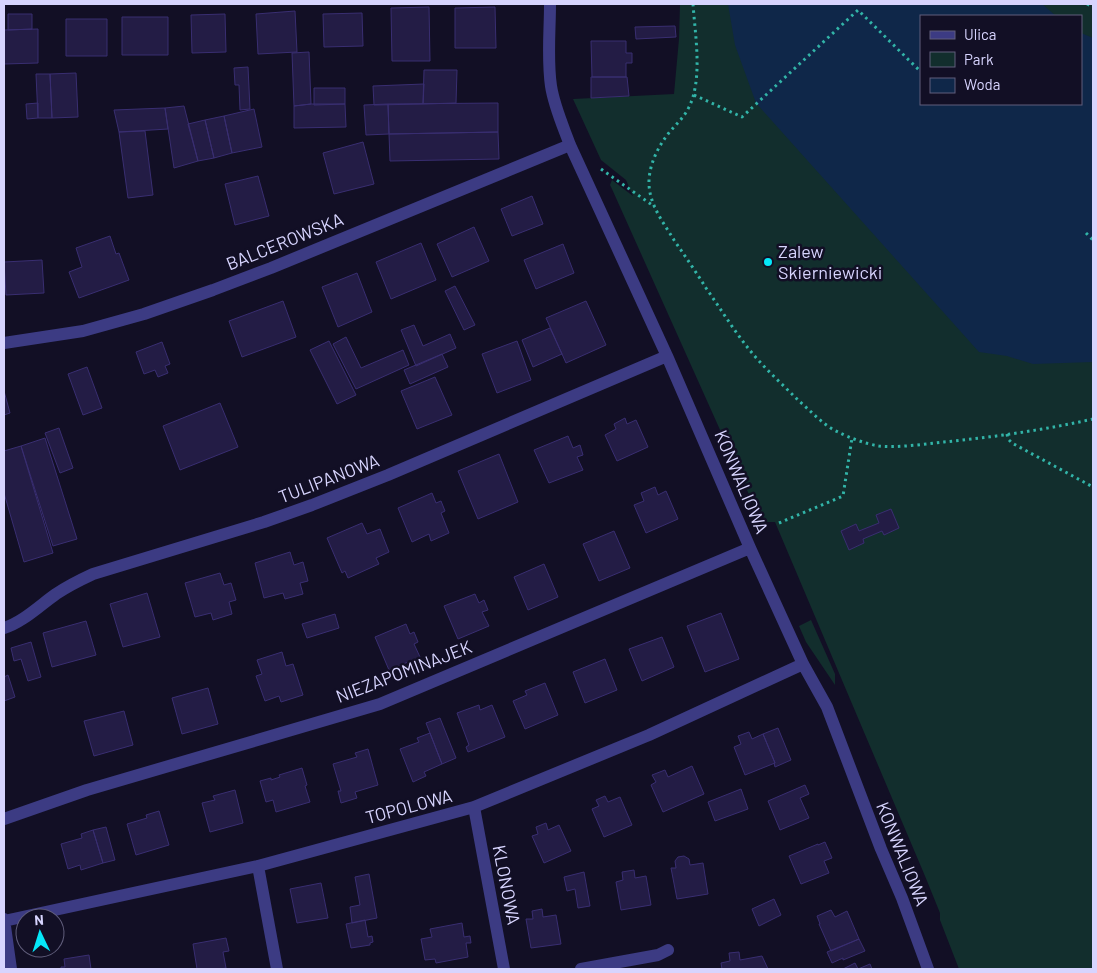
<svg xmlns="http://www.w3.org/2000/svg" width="1097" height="973" viewBox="0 0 1097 973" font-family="Barlow,sans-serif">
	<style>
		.green { fill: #122e2d; fill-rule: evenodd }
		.water { fill: #0f2749 }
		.building { fill: #231c45; stroke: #392e71 }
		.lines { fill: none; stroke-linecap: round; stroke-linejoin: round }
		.path { stroke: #32b4a8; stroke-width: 3; stroke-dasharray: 2.5 4; stroke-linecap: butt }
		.minor { stroke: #3c3b83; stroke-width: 12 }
		.poi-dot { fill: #05e7f8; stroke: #120f25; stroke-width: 2 }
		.labels { text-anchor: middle; stroke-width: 5; stroke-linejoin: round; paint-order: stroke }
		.street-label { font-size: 18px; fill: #d7d4fe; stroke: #120f25 }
		.poi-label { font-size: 18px; fill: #d7d4fe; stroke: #120f25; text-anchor: start }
	</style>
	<rect width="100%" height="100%" fill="#120f25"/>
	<!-- green -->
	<path class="green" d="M680 4H1093V969H959L940 920V913L925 876 775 522C769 522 765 523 760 519L612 189 610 185 612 180 633 196 626 180 601 160 573 99 674 94 679 39ZM921 16H1081V104H921Z
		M811 620 835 674V685L806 642 799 626Z"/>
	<!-- water -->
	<path class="water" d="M728 4H1042L1056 16H921V104H1081V33L1093 38V362L1033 364 1007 356 979 352 756 103 735 45Z"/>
	<!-- building -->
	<path class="building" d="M429 7 430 61H392L391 8Z
		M495 7 496 48H455V8Z
		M295 11 297 52 258 54 256 14Z
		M362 13 363 46 324 47 323 14Z
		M8 14H32V29L8 30Z
		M225 14 226 52 192 53 191 15Z
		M122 17H168V55H122Z
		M66 19H107V56H66Z
		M675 26 676 37 636 39 635 27Z
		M38 29V63L4 64V30Z
		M591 41H626V53H632V63H626V77H592Z
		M309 52 311 104 294 106 292 53Z
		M248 67 250 109 240 110 239 85H235L234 68Z
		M424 70H457L456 103 423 104Z
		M76 73 78 117 52 118 50 74Z
		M36 74H50L52 118H38Z
		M591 77H627L629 96 591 98Z
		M424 84 423 104 374 105 373 86Z
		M314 88H345V104L314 105Z
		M38 103V118L27 119 26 104Z
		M498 103V132L389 134 388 104Z
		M311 104H345L346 127 294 128V106Z
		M388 104 389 134 366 135 364 105Z
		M184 106 198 161 174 168 165 108Z
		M165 108 168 129 119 132 114 110Z
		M254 109 262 147 232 153 224 116Z
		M224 116 232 153 214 158 205 120Z
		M205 120 214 158 198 161 188 124Z
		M145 131 153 195 128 198 119 132Z
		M498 132 499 159 390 161 389 134Z
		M363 142 374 184 334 194 323 153Z
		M258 176 269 216 235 225 225 184Z
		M532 196 543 224 512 236 501 209Z
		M474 227 489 261 452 277 437 244Z
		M110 236 116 254 119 253 129 280 79 298 69 272 82 267 76 248Z
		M421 243 436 280 391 299 376 262Z
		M563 244 574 273 536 289 524 260Z
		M42 260 44 293 6 295 4 262Z
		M357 273 372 312 338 327 322 287Z
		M455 286 475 325 464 330 445 291Z
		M283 301 296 337 242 357 229 321Z
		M586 301 606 345 566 363 546 318Z
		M414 325 423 346 450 334 456 348 416 366 401 330Z
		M550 328 562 354 533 367 522 340Z
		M346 337 361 368 403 350 409 365 356 389 333 344Z
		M329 341 356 395 337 404 310 350Z
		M517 341 531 380 497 393 482 354Z
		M162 342 170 364 165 366 168 373 158 377 155 370 144 374 136 352Z
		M442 354 448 367 410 384 404 370Z
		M87 367 102 408 83 415 68 374Z
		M435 377 452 415 417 429 401 391Z
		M4 391 10 413 4 415Z
		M220 403 238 447 180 470 163 426Z
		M625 418 627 424 636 420 648 447 617 461 605 435 616 429 614 424Z
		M59 428 73 468 60 473 45 433Z
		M568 436 573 448 580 445 583 455 577 457 583 470 549 483 534 450Z
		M45 438 77 539 53 546 21 446Z
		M21 446 53 553 24 562 4 493V451Z
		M499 454 518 502 478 519 458 471Z
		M655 487 658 495 666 491 678 519 646 533 634 505 644 501 641 493Z
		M432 493 436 503 441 501 445 511 441 513 449 533 431 541 429 534 412 542 398 508Z
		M891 509 899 528 884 535 882 531 863 539 864 543 849 550 841 531 856 524 859 531 879 523 876 515Z
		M362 523 367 534 380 529 389 552 376 558 379 564 348 578 345 571 342 573 327 538Z
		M614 531 630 568 599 581 583 544Z
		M290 552 294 565 303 562 308 581 300 583 303 594 285 599 283 593 264 598 255 563Z
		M544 564 558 597 528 610 514 577Z
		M220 573 224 585 231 583 236 600 229 602 232 614 213 620 211 613 195 617 185 583Z
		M147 593 160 637 123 647 110 604Z
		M475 594 479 603 484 600 488 610 482 612 489 626 458 639 444 606Z
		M721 613 739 659 705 672 687 626Z
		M335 614 339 628 307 638 302 624Z
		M86 621 96 655 52 667 43 633Z
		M406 624 410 634 414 632 418 642 414 644 420 657 389 670 375 637Z
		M662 637 674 667 642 681 629 649Z
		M31 642 41 677 28 681 21 659 14 661 11 648Z
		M282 652 286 666 293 664 303 695 281 702 279 696 265 701 256 676 262 674 257 660Z
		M605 659 617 690 585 703 573 672Z
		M8 675 15 697 4 701V677Z
		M545 683 558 715 525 729 513 701 527 695 525 691Z
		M208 688 218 724 182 734 172 698Z
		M479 705 480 710 492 705 505 737 468 752 466 747 469 745 457 713Z
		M124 711 133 745 94 756 84 721Z
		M440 718 456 758 442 764 426 723Z
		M778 728 791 760 775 767 774 763H775L763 734Z
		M749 732 752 739 763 734 775 763 745 775 734 747 741 744 738 736Z
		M430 733 442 764 424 772 426 776 413 782 400 749 419 742 417 738Z
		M368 749 378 785 355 792 357 798 341 803 338 791H341L333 764 357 757 355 753Z
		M692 766 704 794 663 812 651 785 656 782 652 775 665 770 668 777Z
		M302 768 307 785 305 786 310 802 276 812 273 800 266 802 260 781 271 778V780L280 777 279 775Z
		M805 785 809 794 800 798 809 818 780 830 768 801Z
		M741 789 748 809 715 821 708 802Z
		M235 790 243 823 210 832 202 803 215 800 213 796Z
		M605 796 608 802 620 797 632 825 604 837 592 809 599 806 596 800Z
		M159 811 169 845 136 855 127 824 147 818 146 815Z
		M546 823 548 830 559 825 571 851 544 863 532 836 538 834 536 827Z
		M106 827 115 860 103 863 93 830Z
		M93 830 103 863 81 870 80 865 68 869 61 844 82 838 81 834Z
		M825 842 832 858 824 861 829 873 801 884 789 856 818 844V845Z
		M684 856 689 859 690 865 703 863 708 894 677 899 671 868H676L675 861 678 857Z
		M634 870 635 878 646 876 651 905 621 910 616 882 623 880 622 872Z
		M584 872 590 906 578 908 575 889 567 891 564 877Z
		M369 874 377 918 352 923 350 907 360 905 355 877Z
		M321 883 328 918 297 923 290 889Z
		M774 899 781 915 759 926 752 909Z
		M542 909 543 917 556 915 561 944 531 948 526 919H533L532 911Z
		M831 910 835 917 847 911 859 939 831 951 819 924H820L817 916Z
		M365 920 368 937 372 936 373 942 370 943V945L351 948 346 924Z
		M462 923 464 937 470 936 471 943H466L468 957 436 963 435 959 425 960 421 939 432 937 430 929Z
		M226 938 229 951 223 952 226 968 220 969H197L193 944Z
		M859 939 865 951 843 960V958L832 963 827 952Z
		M739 952 740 960 762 956 768 969H722L721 963 730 961 729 953Z
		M89 955 91 969H61V967H65L64 959Z
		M855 963 858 969H843Z
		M870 964 872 969H858Z"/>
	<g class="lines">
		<!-- path -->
		<path class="path" d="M693 4C695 34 703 79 689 107 684 118 675 125 668 134 658 147 650 163 649 180 648 203 663 222 674 240 685 256 696 272 706 288 720 308 733 329 748 348 763 367 782 384 799 401 812 412 823 425 838 432 850 438 866 444 879 446 900 448 923 444 944 442 994 437 1044 430 1093 419
			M1087 4 1093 7
			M694 95 742 117 858 10 921 72
			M601 169 655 207
			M1086 233 1093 240
			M1007 434 1008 439 1012 443 1093 487
			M779 523 843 496 852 438"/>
		<!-- minor -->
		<path class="minor" d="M550 4C550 31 547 59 551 86 554 106 563 126 570 145L667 356 750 548 803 664 827 707 881 849 902 898 928 969
			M4 343 83 331 144 314 213 290 271 268 570 145
			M4 628C23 622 39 606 56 594 68 586 80 580 93 574L264 522 312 505 388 475 667 356
			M474 807 504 969
			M4 819 87 790 380 704 750 548
			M258 866 277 969
			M4 919 11 969
			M4 921 258 866 474 807 649 735 803 664
			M581 969 658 955 668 950"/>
	</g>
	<!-- markers -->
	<circle class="poi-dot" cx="768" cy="262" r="5"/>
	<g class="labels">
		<!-- street labels -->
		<g class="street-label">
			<text transform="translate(285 242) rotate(-22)" y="6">BALCEROWSKA</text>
			<text transform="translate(329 479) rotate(-21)" y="6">TULIPANOWA</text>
			<text transform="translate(741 482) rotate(67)" y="6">KONWALIOWA</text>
			<text transform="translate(404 672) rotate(-21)" y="6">NIEZAPOMINAJEK</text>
			<text transform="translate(409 807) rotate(-15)" y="6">TOPOLOWA</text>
			<text transform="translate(902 854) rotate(68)" y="6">KONWALIOWA</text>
			<text transform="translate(506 885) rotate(79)" y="6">KLONOWA</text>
		</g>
		<!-- poi labels -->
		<g class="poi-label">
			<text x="778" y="258">Zalew<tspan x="778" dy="21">Skierniewicki</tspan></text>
		</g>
	</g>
	<!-- border -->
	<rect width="1097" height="973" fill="none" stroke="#d7d4fe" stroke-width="10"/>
	<!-- legend -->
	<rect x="920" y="15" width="162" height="90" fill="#120f25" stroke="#615e7c"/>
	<rect x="930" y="31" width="25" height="8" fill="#3c3b83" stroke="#615e7c"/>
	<text x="964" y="40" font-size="15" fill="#d7d4fe">Ulica</text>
	<rect x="930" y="52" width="25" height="15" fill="#122e2d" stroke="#615e7c"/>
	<text x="964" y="65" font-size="15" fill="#d7d4fe">Park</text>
	<rect x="930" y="78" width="25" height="15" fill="#0f2749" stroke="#615e7c"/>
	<text x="964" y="90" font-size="15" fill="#d7d4fe">Woda</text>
	<!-- north arrow -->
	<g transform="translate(40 933) rotate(356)"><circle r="24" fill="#120f25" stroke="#615e7c"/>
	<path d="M0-4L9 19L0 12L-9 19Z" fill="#05e7f8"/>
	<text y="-8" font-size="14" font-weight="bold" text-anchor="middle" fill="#d7d4fe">N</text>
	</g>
</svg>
